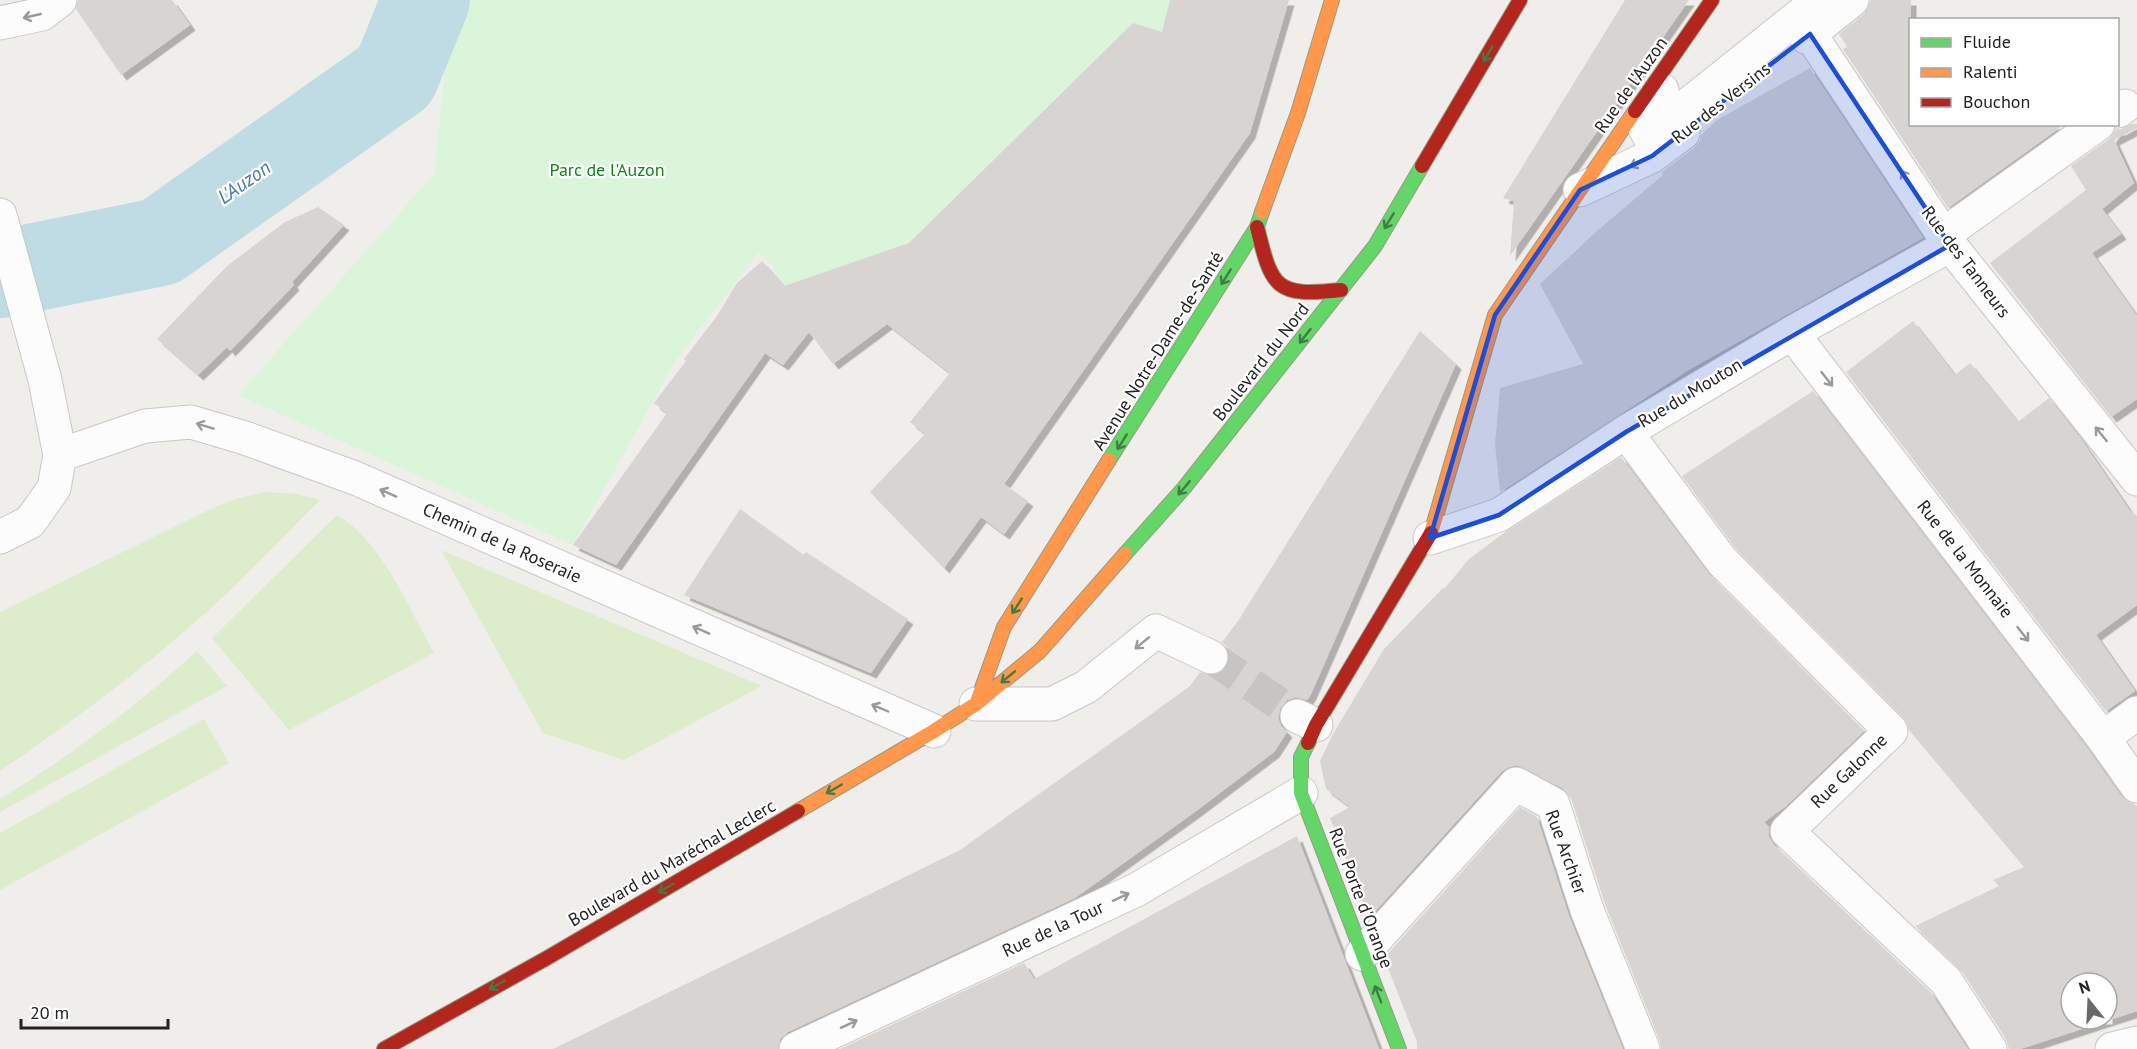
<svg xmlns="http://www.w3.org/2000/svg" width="2137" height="1049" viewBox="0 0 2137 1049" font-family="'PT Sans',sans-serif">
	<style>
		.grass { fill: #ddeccb }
		.park { fill: #daf5da }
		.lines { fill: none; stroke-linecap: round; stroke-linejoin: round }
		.river { stroke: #bfdbe3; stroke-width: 88 }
		.building { fill: #d7d4d2; fill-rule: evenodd; filter: url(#shadow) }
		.street-tunnel { stroke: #c7c5c3; stroke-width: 33; stroke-dasharray: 33 16; stroke-linecap: butt }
		.street-casing { stroke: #c9c8c7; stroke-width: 35 }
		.fast-casing { stroke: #999a82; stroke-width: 16 }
		.slow-casing { stroke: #999a82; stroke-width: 16 }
		.jam-casing { stroke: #999a82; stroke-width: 16 }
		.street { stroke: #fdfcfc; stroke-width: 33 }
		.fast { stroke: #63d668; stroke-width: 14 }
		.slow { stroke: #ff974d; stroke-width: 14 }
		.jam { stroke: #b3261e; stroke-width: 14 }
		.oneway { stroke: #9a9a9a }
		.oneway2 { stroke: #427c45 }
		.marked { fill: #1d4ed8; fill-opacity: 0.2; stroke: #1d4ed8; stroke-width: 4.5; stroke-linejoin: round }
		.labels { text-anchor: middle; stroke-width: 4.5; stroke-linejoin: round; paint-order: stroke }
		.street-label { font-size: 18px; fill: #222; stroke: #fff }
		.park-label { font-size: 18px; fill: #0c8416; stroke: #fff }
		.water-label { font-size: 20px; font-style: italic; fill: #4a7aab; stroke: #fff }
	</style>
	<defs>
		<filter id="shadow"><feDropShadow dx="5.5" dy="5.5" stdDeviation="0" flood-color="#0004"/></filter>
	</defs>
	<rect width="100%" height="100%" fill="#f0eeeb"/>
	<!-- grass -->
	<path class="grass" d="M265 492 297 494 320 500C284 536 248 574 210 609 144 669 73 721 0 771V612L211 509 236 499Z
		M337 515C381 540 410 610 434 653L289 730 212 638Z
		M441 550 762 686 624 760 543 733Z
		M197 651 227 686 0 812V799C70 756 137 706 197 651Z
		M204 719 229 763 0 890V833Z"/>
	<!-- park -->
	<path class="park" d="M462 0H1170L1162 32 1133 23 909 243 784 286 772 265 759 252 675 362 573 545 238 395 435 173 447 42Z"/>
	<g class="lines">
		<!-- river -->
		<path class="river" d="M0 274 160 242 395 76 426 0"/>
	</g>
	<!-- building -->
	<path class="building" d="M78 0H172L190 25 121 75 76 9Z
		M1170 0H1289L1250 133 1004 484 1028 501 1004 534 981 517 944 568 870 492 925 434 910 422 950 373 887 324 833 364 809 332 783 365 765 353 616 565 573 545 667 413 654 403 686 361 684 359 717 316 737 283 762 261 784 286 909 243 1133 23 1162 32Z
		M1625 0H1689L1510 256 1514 201 1503 198Z
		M1871 0H1911V124H2065L1948 208 1843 49 1847 47 1839 34 1864 14Z
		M1810 68 1923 238 1690 369 1500 492 1495 444 1500 388 1583 364 1540 284 1597 231 1663 175 1662 172 1694 148 1700 141 1701 135 1717 120Z
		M2131 124H2137V128L2114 140 2134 183 2102 209 2121 234 2092 253 2137 316V399L2111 417 1990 263 2086 190 2071 166 2109 139 2116 129 2120 130Z
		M318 207 344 225 292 282 294 285 230 351 227 347 198 375 157 339 227 266 285 222Z
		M1913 321 1955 375 1970 363 2018 422 2049 398 2081 439 2130 511 2137 516V605L2096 635 2135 691 2106 711 1846 372Z
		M1420 331 1456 364 1311 694 1307 700 1296 697 1287 700 1280 709 1278 718 1281 726 1287 732 1274 752 1196 811 1075 898 788 1032 780 1039 778 1049H553L960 850 1132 728 1190 686 1200 672 1212 676 1222 672 1228 666 1230 656 1227 647 1222 642 1238 621Z
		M1813 391 2088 749 2122 797 2137 806V1011L2020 1049H2009L2006 1039 1962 971 1915 926 1999 886 1993 880 2024 867 1909 730 1904 718 1736 549 1682 476ZM2071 983H2107V1019H2071Z
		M1621 457 1709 574 1864 731 1786 806 1764 822 1769 827V837L1774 845 1931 993 1968 1049H1661L1660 1042 1605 904 1571 798 1562 788 1517 765 1509 767 1502 771 1369 918 1330 818 1350 807 1326 789 1320 761 1333 734 1384 649 1443 588 1444 589 1469 559 1504 533Z
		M740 509 804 555 806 552 908 619 871 673 684 595Z
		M1520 807 1537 817 1569 916 1623 1049H1417V1042L1384 958Z
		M1297 836 1379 1049H840L1024 963 1034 979Z"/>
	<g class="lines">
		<!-- street-tunnel -->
		<path class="street-tunnel" d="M1211 657 1297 716"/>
		<!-- street casing -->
		<g class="street-casing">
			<path id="street" d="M0 23 42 14 60 0
				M1810 34 1950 245 2137 479
				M1806 37 1852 0
				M1662 90 1641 120 1649 136 1819 0
				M2118 111 2125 106
				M1580 190 1652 156 1683 133
				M0 215 45 380 60 455 54 488 30 522 0 537
				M1943 235 2098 124
				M1792 333 2103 738 2137 786
				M1626 432 1722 561 1891 731 1787 831 1946 981 1990 1049
				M60 455 145 426 191 422 245 438 355 478 934 731
				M1430 538 1499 515 1626 432 1792 333 1950 245
				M976 704H1052L1086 687 1156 631 1211 657
				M1297 716 1316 725
				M2103 738 2137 713
				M1362 954 1516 784 1553 804 1587 910 1643 1049
				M796 1049 1136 890 1301 793
				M2112 1049 2137 1043"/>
		</g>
		<!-- fast casing -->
		<g class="fast-casing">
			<path id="fast" d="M1109 460 1257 227 1262 212
				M1125 554 1184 488 1375 246 1422 166
				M1308 743 1301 757V793L1399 1049"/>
		</g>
		<!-- slow casing -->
		<g class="slow-casing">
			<path id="slow" d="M1262 212 1298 113 1332 0
				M1431 533 1495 315 1635 111
				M977 702 1004 627 1109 460
				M798 811 934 731 976 704 1040 651 1125 554"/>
		</g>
		<!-- jam casing -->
		<g class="jam-casing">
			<path id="jam" d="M1635 111 1712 0
				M1422 166 1520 0
				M1257 227C1272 288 1275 297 1341 290
				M1308 743 1316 725 1431 533
				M384 1049 547 958 798 811"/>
		</g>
		<!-- street -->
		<use href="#street" class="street"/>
		<!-- fast -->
		<use href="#fast" class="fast"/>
		<!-- slow -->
		<use href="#slow" class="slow"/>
		<!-- jam -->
		<use href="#jam" class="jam"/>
	</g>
	<!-- one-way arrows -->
	<defs><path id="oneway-shaft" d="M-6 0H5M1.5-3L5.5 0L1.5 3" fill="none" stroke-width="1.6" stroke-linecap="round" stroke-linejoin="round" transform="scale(1.5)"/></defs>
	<g class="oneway">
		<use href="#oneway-shaft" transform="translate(32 16) rotate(167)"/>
		<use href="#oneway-shaft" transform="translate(1638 163) rotate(155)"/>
		<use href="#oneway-shaft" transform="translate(1906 178) rotate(-124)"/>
		<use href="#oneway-shaft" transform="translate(1827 379) rotate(52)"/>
		<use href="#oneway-shaft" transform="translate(205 426) rotate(-163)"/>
		<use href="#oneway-shaft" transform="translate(2101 434) rotate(-129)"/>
		<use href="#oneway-shaft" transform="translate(388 493) rotate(-156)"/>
		<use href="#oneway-shaft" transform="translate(701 630) rotate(-156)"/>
		<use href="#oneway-shaft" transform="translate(2023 634) rotate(52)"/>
		<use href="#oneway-shaft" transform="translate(1142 643) rotate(141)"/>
		<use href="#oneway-shaft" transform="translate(880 708) rotate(-157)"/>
		<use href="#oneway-shaft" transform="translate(1121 897) rotate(-25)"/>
		<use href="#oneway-shaft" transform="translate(849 1024) rotate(-25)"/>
	</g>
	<g class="oneway2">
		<use href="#oneway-shaft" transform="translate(1488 54) rotate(120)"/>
		<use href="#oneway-shaft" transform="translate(1389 221) rotate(121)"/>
		<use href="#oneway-shaft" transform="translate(1226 277) rotate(122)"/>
		<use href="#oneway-shaft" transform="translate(1305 336) rotate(128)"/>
		<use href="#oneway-shaft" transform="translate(1122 442) rotate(122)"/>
		<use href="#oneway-shaft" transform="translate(1184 488) rotate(130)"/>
		<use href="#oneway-shaft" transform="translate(1017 606) rotate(123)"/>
		<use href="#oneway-shaft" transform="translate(1008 677) rotate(141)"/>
		<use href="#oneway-shaft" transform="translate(834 789) rotate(150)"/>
		<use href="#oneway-shaft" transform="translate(666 888) rotate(150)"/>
		<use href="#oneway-shaft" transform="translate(497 985) rotate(150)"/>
		<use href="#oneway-shaft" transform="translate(1378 994) rotate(-111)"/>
	</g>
	<!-- marked area -->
	<path class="marked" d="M1810 34 1950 245 1626 432 1499 515 1430 538 1495 315 1580 190 1652 156Z"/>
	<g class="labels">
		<!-- street labels -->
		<g class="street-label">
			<text transform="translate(1631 85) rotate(-55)" y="6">Rue de l'Auzon</text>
			<text transform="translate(1721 103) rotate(-38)" y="6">Rue des Versins</text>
			<text transform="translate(1966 262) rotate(53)" y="6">Rue des Tanneurs</text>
			<text transform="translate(1158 351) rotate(-58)" y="6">Avenue Notre-Dame-de-Santé</text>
			<text transform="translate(1261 362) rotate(-52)" y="6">Boulevard du Nord</text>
			<text transform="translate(1690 393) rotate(-31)" y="6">Rue du Mouton</text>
			<text transform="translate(502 543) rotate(24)" y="6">Chemin de la Roseraie</text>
			<text transform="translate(1965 559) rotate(52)" y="6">Rue de la Monnaie</text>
			<text transform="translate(1849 771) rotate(-44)" y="6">Rue Galonne</text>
			<text transform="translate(1566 852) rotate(70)" y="6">Rue Archier</text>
			<text transform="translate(672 863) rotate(-30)" y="6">Boulevard du Maréchal Leclerc</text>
			<text transform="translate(1361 898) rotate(69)" y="6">Rue Porte d'Orange</text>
			<text transform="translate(1053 929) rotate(-25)" y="6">Rue de la Tour</text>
		</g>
		<!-- park labels -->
		<g class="park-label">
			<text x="607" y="176">Parc de l'Auzon</text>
		</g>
		<!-- water labels -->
		<g class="water-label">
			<text transform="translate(244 182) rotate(-35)" y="7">L'Auzon</text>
		</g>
	</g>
	<!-- legend -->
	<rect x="1909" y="18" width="210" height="108" fill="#ffffff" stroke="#a7a7a7" stroke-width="1.5"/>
	<rect x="1921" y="38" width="30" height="9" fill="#63d668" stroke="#a7a7a7" stroke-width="1.5"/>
	<text x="1963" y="48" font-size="18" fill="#222222">Fluide</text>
	<rect x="1921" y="68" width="30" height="9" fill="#ff974d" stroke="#a7a7a7" stroke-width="1.5"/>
	<text x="1963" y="78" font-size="18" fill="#222222">Ralenti</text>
	<rect x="1921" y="98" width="30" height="9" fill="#b3261e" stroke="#a7a7a7" stroke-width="1.5"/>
	<text x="1963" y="108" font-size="18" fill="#222222">Bouchon</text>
	<!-- north arrow -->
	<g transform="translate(2089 1001) rotate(342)"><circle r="28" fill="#ffffff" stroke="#a7a7a7" stroke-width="1.5"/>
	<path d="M0-4.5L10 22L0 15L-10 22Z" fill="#6a6968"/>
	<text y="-9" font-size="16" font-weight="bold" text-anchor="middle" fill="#222222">N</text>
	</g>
	<!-- scale -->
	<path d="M21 1019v9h147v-9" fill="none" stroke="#222222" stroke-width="3"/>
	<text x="30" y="1019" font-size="18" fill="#222222" stroke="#ffffff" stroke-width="4.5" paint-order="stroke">20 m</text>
</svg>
